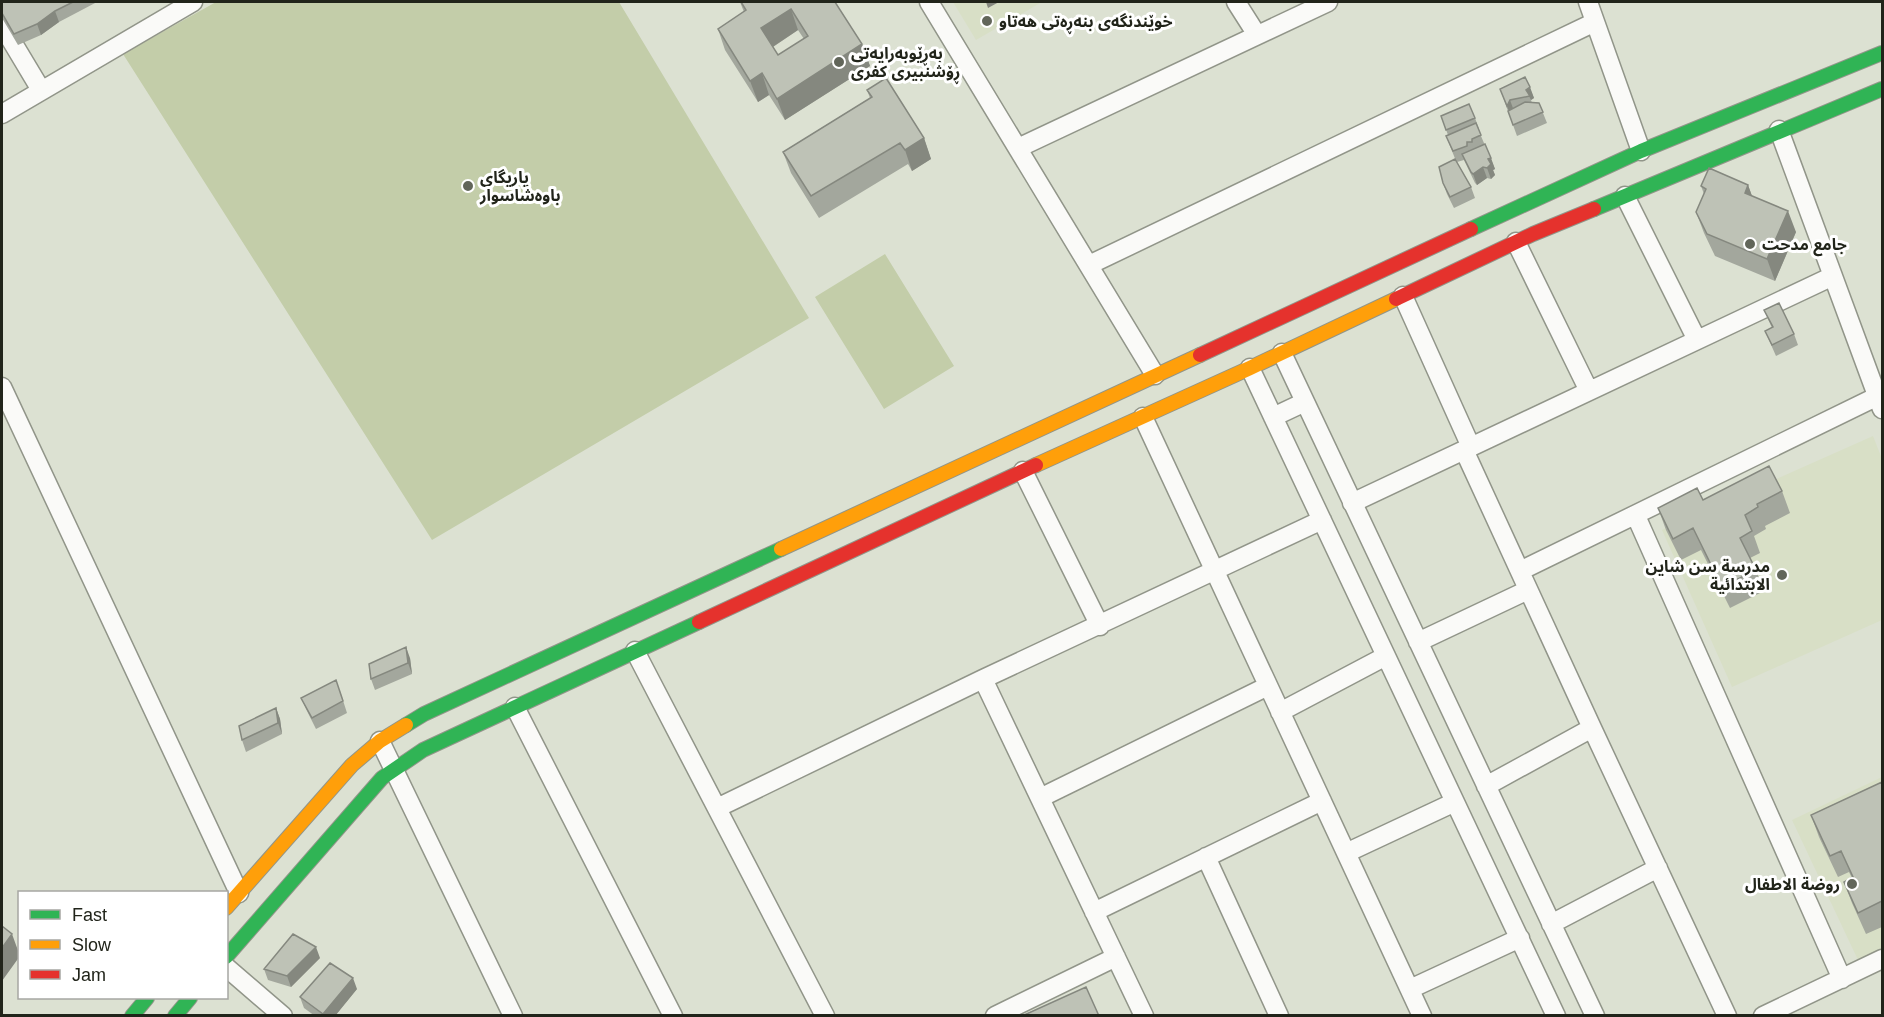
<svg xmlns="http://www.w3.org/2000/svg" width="1884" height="1017" viewBox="0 0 1884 1017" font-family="Arial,'Noto Sans Arabic',sans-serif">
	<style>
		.built { fill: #d8dfc6 }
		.green { fill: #c3cda9 }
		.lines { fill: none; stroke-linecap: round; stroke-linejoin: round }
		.street-casing { stroke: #919589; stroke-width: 21 }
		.fast-casing { stroke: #919589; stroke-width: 16 }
		.slow-casing { stroke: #919589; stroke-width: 16 }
		.jam-casing { stroke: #919589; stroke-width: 16 }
		.street { stroke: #fafaf8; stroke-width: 18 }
		.fast { stroke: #30b455; stroke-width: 14 }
		.slow { stroke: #ff9f0a; stroke-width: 14 }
		.jam { stroke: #e5322d; stroke-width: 14 }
		.wall { fill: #a3a79d; fill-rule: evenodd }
		.shaded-wall { fill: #85887f }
		.building { fill: #bec2b6; stroke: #85887f; stroke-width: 1.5; fill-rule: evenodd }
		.poi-dot { fill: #62665a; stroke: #fff; stroke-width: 2 }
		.labels { text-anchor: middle; stroke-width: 6; stroke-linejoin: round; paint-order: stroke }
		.poi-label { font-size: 16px; font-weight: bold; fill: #21241a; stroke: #fff; text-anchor: start }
	</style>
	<rect width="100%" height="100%" fill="#dce1d2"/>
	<!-- built -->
	<path class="built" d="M953 2H1042L976 40Z
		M1873 436 1882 459V620L1732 687 1662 530Z
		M1882 777V948L1858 960 1792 820Z"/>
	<!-- green -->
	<path class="green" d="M216 2H619L809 318 432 540 123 54Z
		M885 254 954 366 884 409 815 297Z"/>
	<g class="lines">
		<!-- street casing -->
		<g class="street-casing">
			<path id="street" d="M929 2 1155 375
				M1236 2 1257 35
				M1588 2 1641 151
				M2 25 41 90
				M2 114 193 2
				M1779 130 1882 409
				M1018 148 1328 2
				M1625 196 1697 340
				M1516 242 1589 391
				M1089 265 1595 22
				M1403 296 1471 447
				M1282 353 1595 1016
				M1250 368 1556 1016
				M2 387 239 893
				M1143 417 1422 1016
				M1273 417 1305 402
				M1464 450 1592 728 1727 1016
				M1023 471 1100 626
				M1352 503 1833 276
				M1636 516 1842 979
				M1520 571 1882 394
				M1418 642 1528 590
				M635 651 825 1016
				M983 679 1144 1016
				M515 707 673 1016
				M1280 712 1386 656
				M380 741 513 1016
				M1486 786 1592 728
				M1040 798 1268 686
				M717 808 983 679 1322 520
				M1346 853 1455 802
				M1206 857 1279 1016
				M1094 912 1322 801
				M1551 924 1658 868
				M226 967 283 1016
				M1410 989 1520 938
				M995 1016 1116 957
				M1763 1016 1882 959"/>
		</g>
		<!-- fast casing -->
		<g class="fast-casing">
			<path id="fast" d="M1594 209 1882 89
				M1471 229 1641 151 1882 53
				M406 725 424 714 781 549
				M226 957 382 778 423 750 699 622
				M132 1016 147 998
				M175 1016 190 998"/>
		</g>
		<!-- slow casing -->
		<g class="slow-casing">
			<path id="slow" d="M1036 465 1250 368 1396 299
				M781 549 1200 355
				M226 908 352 765 380 741 406 725"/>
		</g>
		<!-- jam casing -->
		<g class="jam-casing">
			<path id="jam" d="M1396 299 1533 234 1594 209
				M1200 355 1471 229
				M699 622 1036 465"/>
		</g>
		<!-- street -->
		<use href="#street" class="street"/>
		<!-- fast -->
		<use href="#fast" class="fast"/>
		<!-- slow -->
		<use href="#slow" class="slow"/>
		<!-- jam -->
		<use href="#jam" class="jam"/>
	</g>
	<!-- wall -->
	<path class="wall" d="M2 2H97L59 22 41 35 18 45 2 18Z
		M740 2H835L862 44 870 66 785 120 769 95 758 102 725 50 718 29 744 12ZM798 30 804 39 778 55 773 47Z
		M1525 77 1534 98 1531 100 1532 103H1539L1547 123 1517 136 1500 89Z
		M867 90 924 138 931 159 912 171 908 164 819 218 791 173 783 152 870 98Z
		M1441 116 1475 118 1479 129H1478L1495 169 1493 170 1495 175 1491 179 1487 178 1477 185 1475 183 1464 160 1457 162 1471 187 1475 198 1454 208 1447 194 1443 183 1456 161 1446 136 1448 135Z
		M1748 185 1752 196 1796 232 1775 281 1715 256 1704 233 1696 212 1704 194 1701 186Z
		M1764 310 1794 334 1798 345 1776 356 1765 331 1772 328Z
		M1782 491 1790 513 1765 526 1766 529 1754 536 1760 553 1750 558 1756 570 1764 591 1730 608 1701 550 1681 560 1666 530 1658 508 1703 500Z
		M410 658 412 674 375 690 371 679Z
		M340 691 347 713 316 729 306 709 301 698Z
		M276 708 280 719 282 734 246 752 242 740Z
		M1882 782V927L1866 934 1852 903 1844 882 1852 878 1849 872 1838 877 1819 837 1811 815Z
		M320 958 291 987 268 980 264 969Z
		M357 989 335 1016H315L304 1008 300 997Z"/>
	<!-- shaded-wall -->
	<path class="shaded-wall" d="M986 2H999L988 8Z
		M791 9 798 30 768 50 761 28Z
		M55 11 59 22 41 35 37 24Z
		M862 44 870 66 785 120 777 99Z
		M762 73 769 95 758 102 750 81Z
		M1530 87 1534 98 1531 100 1526 90Z
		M1510 100 1514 111 1511 117 1507 106Z
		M924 138 931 159 912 171 905 150Z
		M1491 158 1495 169 1493 170 1495 175 1491 179 1487 168 1488 159Z
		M1483 167 1487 178 1477 185 1473 174Z
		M1748 185 1756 207 1745 193Z
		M1788 211 1796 232 1775 281 1767 259Z
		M406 647 410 658 412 674 408 663Z
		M276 708 280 719 282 734 278 723Z
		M12 934 20 956 2 981V948Z
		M316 947 320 958 291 987 287 976Z
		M353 978 357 989 335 1016H324L323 1014Z"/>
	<!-- building -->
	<path class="building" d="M2 2H73L55 11 37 24 14 34 2 13Z
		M741 2H835L862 44 777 99 762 73 750 81 718 29 746 10ZM791 9 808 36 778 55 761 28Z
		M1525 77 1530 87 1526 90 1530 96 1510 100 1507 106 1500 89Z
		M886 78 924 138 905 150 900 143 811 196 783 152 872 97 867 90Z
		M1525 102 1539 103 1543 112 1513 125 1508 111Z
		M1469 104 1475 118 1446 130 1441 116Z
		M1476 123 1481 135 1472 139V142H1467V146L1453 151 1446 136Z
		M1485 144 1491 158 1488 159 1491 164 1487 168 1483 167 1473 174 1471 172 1462 154Z
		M1455 159 1471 187 1450 197 1443 183 1439 167Z
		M1709 168 1748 185 1745 193 1788 211 1767 259 1707 234 1696 212 1706 189 1701 186Z
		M1779 303 1794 334 1772 345 1765 331 1773 327 1764 310Z
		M1769 466 1782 491 1757 504 1758 507 1745 515 1752 531 1740 538 1756 570 1722 587 1693 528 1673 539 1658 508 1697 488 1703 500Z
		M406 647 408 663 371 679 369 664Z
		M336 680 343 701 312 718 301 698Z
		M276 708 278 723 242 740 239 726Z
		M1882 782V901L1858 913 1844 882 1853 877 1841 851 1830 856 1811 815Z
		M2 926 12 934 2 948Z
		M293 934 316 947 287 976 264 969Z
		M330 963 353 978 323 1014 300 997Z
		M1086 987 1099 1016H1022Z"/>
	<!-- markers -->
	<g class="poi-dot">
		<circle cx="987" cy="21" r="6"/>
		<circle cx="839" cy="62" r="6"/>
		<circle cx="468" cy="186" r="6"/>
		<circle cx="1750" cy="244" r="6"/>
		<circle cx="1782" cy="575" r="6"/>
		<circle cx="1852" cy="884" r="6"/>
	</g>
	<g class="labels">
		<!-- poi labels -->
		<g class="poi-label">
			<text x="999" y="27">خوێندنگەی بنەڕەتی هەتاو</text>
			<text x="851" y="59">بەڕێوبەرایەتی<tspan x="851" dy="18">ڕۆشنبیری کفری</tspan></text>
			<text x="480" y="183">یاریگای<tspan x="480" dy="18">باوەشاسوار</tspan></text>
			<text x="1762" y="250">جامع مدحت</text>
			<text x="1770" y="572" text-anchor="end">مدرسة سن شاين<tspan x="1770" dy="18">الابتدائية</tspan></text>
			<text x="1840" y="890" text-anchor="end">روضة الاطفال</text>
		</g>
	</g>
	<!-- border -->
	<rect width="1884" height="1017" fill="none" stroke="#21241a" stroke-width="6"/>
	<!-- legend -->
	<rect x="18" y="891" width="210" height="108" fill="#ffffff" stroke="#a6a7a3" stroke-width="1.5"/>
	<rect x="30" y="910" width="30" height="9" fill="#30b455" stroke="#a6a7a3" stroke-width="1.5"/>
	<text x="72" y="921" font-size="18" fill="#21241a">Fast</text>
	<rect x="30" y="940" width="30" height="9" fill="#ff9f0a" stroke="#a6a7a3" stroke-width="1.5"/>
	<text x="72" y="951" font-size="18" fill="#21241a">Slow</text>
	<rect x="30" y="970" width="30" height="9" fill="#e5322d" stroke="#a6a7a3" stroke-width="1.5"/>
	<text x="72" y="981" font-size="18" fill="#21241a">Jam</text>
</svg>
